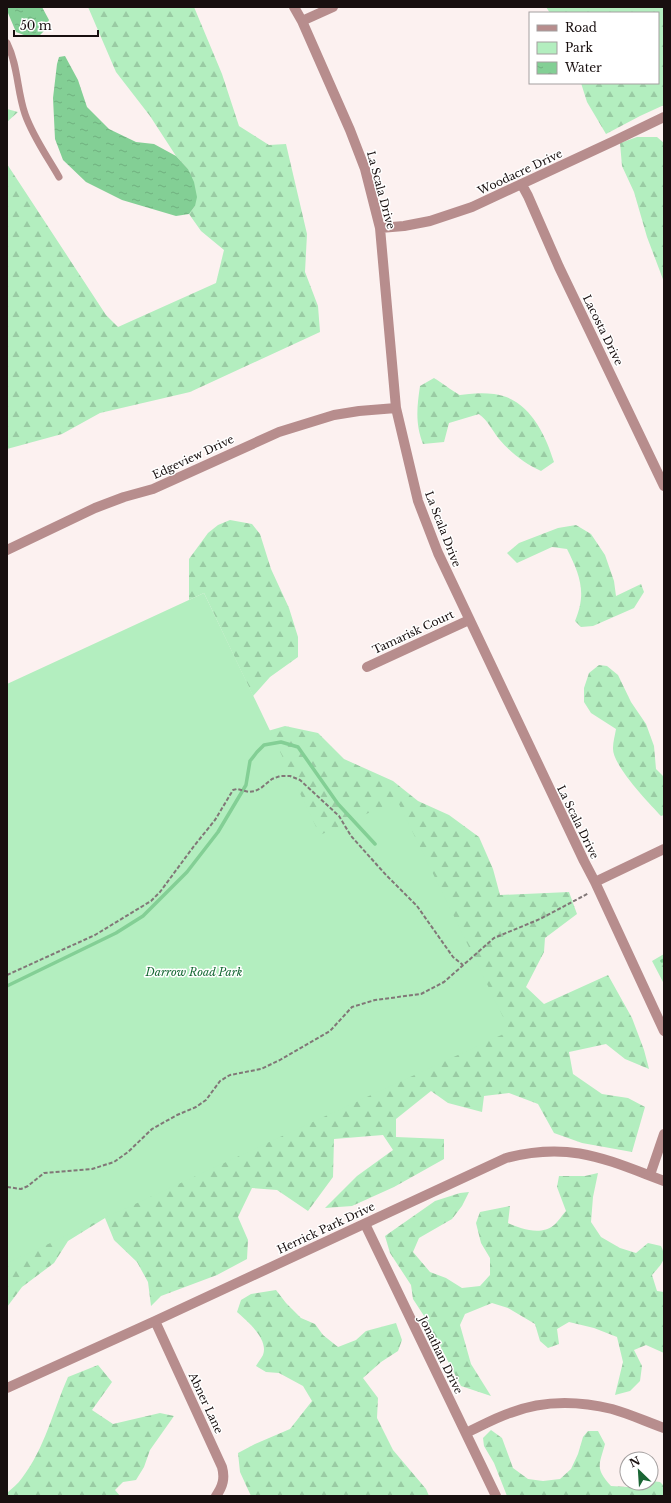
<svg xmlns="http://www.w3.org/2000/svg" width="671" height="1503" viewBox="0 0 671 1503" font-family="'Libre Baskerville',serif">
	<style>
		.forest { fill: url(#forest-firs) }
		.green { fill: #b3eebf }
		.water { fill: url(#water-ripples) }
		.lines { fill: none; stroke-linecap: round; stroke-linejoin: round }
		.stream { stroke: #83cf95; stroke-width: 3.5 }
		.path { stroke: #817777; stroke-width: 2; stroke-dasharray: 4 2; stroke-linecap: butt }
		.lane { stroke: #b78d8d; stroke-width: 7 }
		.street { stroke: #b78d8d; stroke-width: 10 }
		.labels { text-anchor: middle; stroke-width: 3; stroke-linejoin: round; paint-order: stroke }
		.street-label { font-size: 11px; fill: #180f0f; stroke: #fff }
		.park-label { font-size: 11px; font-style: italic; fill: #156833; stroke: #fff }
	</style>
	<defs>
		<pattern id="forest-firs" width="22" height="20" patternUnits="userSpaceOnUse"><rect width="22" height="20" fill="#b3eebf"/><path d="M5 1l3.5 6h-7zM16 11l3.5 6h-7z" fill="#99cba3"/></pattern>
		<pattern id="water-ripples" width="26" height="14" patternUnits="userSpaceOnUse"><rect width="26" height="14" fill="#83cf95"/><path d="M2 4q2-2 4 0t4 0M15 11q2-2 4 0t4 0" fill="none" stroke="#70b17f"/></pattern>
	</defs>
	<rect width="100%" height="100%" fill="#fcf1f0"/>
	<!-- forest -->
	<path class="forest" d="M88 7H194L222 74 239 126 269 145 286 144 307 234 305 272 318 306 320 332 190 392 100 413 62 434 7 449V164L106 315 118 327 216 283 224 250 201 231 189 214 195 206 188 169 176 156 150 116 116 72Z
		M546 7H664V105L640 116 606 134 587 102 581 83H658V13H550Z
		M7 109 18 112 7 122Z
		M637 137H657L664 143V282L647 237 634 192 622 166 620 143Z
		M434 378C439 381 457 394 460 395 463 395 466 394 469 394 477 393 486 393 494 394 528 398 545 433 554 462L541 471C525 464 511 453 499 439 492 430 488 421 479 414L449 423 444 442 423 444C415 423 417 407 420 386Z
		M230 520 252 524 260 534 271 569 289 608 298 637V657L270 677 253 696 204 593 189 600V559L208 533 218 525Z
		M576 525 591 534 605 555 614 581 616 596 641 584 644 592 634 608 593 626 581 627 575 621C587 593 580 575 567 549L552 547 517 563 507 553 519 543 558 528Z
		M599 665 607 666 618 675 631 702 646 724 654 746 656 769 664 777V815L661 816C649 803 612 765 613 748 613 742 615 735 616 729L591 713 584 702V688L589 673Z
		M285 726 318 733 344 759 393 781 418 801 449 815 479 837 493 869 500 895 569 892 577 914 545 938 544 952 526 987 544 1004 608 975 632 1018 644 1050 649 1069 625 1059 606 1044 569 1052 573 1074 602 1094 628 1098 645 1107 632 1152 582 1143 554 1133 538 1104 509 1093 484 1096 482 1112 448 1103 431 1091 396 1119V1137L444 1139V1159L394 1187 352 1206 325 1208 357 1176 393 1150 383 1135 334 1139 333 1177 308 1211 277 1190 252 1188 238 1217 248 1240 247 1259 217 1275 161 1296 151 1306 148 1282 137 1262 114 1240 105 1218 68 1241 54 1263 22 1287 7 1307V1231L230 742Z
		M664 954V981L663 982 652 961Z
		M598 1173 593 1197 591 1222 601 1237 620 1248 636 1253 648 1243 661 1246C668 1260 661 1264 652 1275L657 1291 664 1292V1353L646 1345 634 1350 642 1366 640 1381 630 1391 615 1395 623 1362 617 1337 594 1328 569 1322 557 1329 559 1344 548 1348 540 1341 535 1324 508 1308 492 1303 465 1314 460 1325 471 1364 491 1396 461 1386 426 1319 413 1299 411 1285 390 1253 385 1236 435 1201 460 1193 469 1192 462 1206 452 1219 419 1238 413 1252 430 1272 446 1278 462 1288 480 1286 490 1275V1258L481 1243 476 1223 480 1212 510 1206 508 1223C521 1229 541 1236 554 1225 558 1222 562 1215 566 1211L557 1187 559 1176H585Z
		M276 1290 286 1303 301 1318 315 1324 323 1335 338 1347 356 1340 366 1331 396 1323 402 1340 398 1351 381 1362 363 1378 378 1398 377 1418 393 1450 426 1489 429 1496H251L240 1472 238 1453 255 1444 290 1429 312 1401 303 1386 279 1373 266 1372 256 1366C258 1362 261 1359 263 1355 269 1339 247 1321 237 1312L241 1300 251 1294Z
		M98 1365 112 1382 92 1410 113 1424 160 1413 174 1416 150 1450 144 1467 136 1480 123 1482 115 1490 120 1496H7V1493C12 1488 18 1484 22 1478 45 1448 53 1411 68 1377Z
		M491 1430 502 1438 513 1468 528 1479 543 1481 560 1479 571 1469 578 1454 583 1437 588 1431H598L605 1444C599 1466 595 1468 611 1486L628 1487 634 1483H651V1481L660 1482 664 1486V1496H507L494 1463 484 1446 483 1438Z"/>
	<!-- green -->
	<path class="green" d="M204 593 320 835 397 800 510 1031 7 1263V684Z"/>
	<!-- water -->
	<path class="water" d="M8 7H42L49 20 44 31 39 36 29 37 16 32 8 13Z
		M65 56 78 80 87 107 109 129 136 142 154 144 176 156 188 169 194 182 197 197 195 206 189 214 176 216 122 200 86 182 63 160 55 139 53 98 57 64 59 57Z"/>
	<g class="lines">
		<!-- stream -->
		<path class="stream" d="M662 961 664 960
			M7 986 116 933 143 916 187 872 218 832 246 785 250 761 257 752 264 745 281 742 298 747 338 804 375 844"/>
		<!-- path -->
		<path class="path" d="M7 975 95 935 151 901 160 892 194 846 215 820 233 790 237 789 249 792 255 791 261 788 272 779 280 776H290L300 780 339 816 351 836 386 875 417 906 453 957 463 965
			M7 1187 21 1189 28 1186 44 1173 92 1169 114 1162 128 1152 152 1129 177 1115 196 1107 206 1100 220 1081 230 1075 261 1069 280 1060 330 1031 352 1007 375 1000 421 994 444 982 494 938 540 919 589 893"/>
		<!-- lane -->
		<path class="lane" d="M7 43C18 65 17 91 25 114 33 137 47 156 59 177"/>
		<!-- street -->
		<path class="street" d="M294 7 302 21 350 130 365 169 380 228 396 408 418 501 438 553 584 861 595 882 664 1031
			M302 21 333 7
			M522 185 528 196 559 267 664 486
			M380 228 404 226 430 221 472 207 614 141 664 117
			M7 550 95 508 124 497 153 489 279 432 334 415 359 411 396 408
			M367 667 469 620
			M595 882 664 849
			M650 1175 664 1134
			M365 1224C408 1315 453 1405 496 1496
			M155 1321 222 1467C225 1478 223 1486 216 1496
			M7 1388 155 1321 506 1158C570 1141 605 1159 664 1181
			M466 1433C481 1426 495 1418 510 1413 543 1400 579 1401 612 1409 630 1414 647 1422 664 1428"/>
	</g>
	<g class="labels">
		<!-- street labels -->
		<g class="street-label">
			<text transform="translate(520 172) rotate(-25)" y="4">Woodacre Drive</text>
			<text transform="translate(381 190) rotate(75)" y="4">La Scala Drive</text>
			<text transform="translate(603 330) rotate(64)" y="4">Lacosta Drive</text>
			<text transform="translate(193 457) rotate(-25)" y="4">Edgeview Drive</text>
			<text transform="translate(443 529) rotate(69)" y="4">La Scala Drive</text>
			<text transform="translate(413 632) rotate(-25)" y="4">Tamarisk Court</text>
			<text transform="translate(578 822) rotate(64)" y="4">La Scala Drive</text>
			<text transform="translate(326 1228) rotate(-25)" y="4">Herrick Park Drive</text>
			<text transform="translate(441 1355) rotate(64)" y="4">Jonathan Drive</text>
			<text transform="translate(206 1403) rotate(65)" y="4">Abner Lane</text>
		</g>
		<!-- park labels -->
		<g class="park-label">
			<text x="194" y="976">Darrow Road Park</text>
		</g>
	</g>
	<!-- border -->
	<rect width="671" height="1503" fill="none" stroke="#180f0f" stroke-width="16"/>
	<!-- legend -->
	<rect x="529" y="12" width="130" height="72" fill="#ffffff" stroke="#a39f9f"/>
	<rect x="537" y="25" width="20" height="6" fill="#b78d8d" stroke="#a39f9f"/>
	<text x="565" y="32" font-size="12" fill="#180f0f">Road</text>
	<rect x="537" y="42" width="20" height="12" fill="#b3eebf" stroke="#a39f9f"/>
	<text x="565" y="52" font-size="12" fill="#180f0f">Park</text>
	<rect x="537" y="62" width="20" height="12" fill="url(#water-ripples)" stroke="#a39f9f"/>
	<text x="565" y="72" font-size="12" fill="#180f0f">Water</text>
	<!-- north arrow -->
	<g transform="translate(639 1471) rotate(335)"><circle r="19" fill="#ffffff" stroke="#a39f9f"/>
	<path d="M0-3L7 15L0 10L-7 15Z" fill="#1b6635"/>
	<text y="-6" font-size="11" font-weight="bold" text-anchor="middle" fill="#180f0f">N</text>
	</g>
	<!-- scale -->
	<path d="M14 30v6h84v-6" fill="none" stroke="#180f0f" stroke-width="2"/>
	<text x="20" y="30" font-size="12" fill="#180f0f" stroke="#ffffff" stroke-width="3" paint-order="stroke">50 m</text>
</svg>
